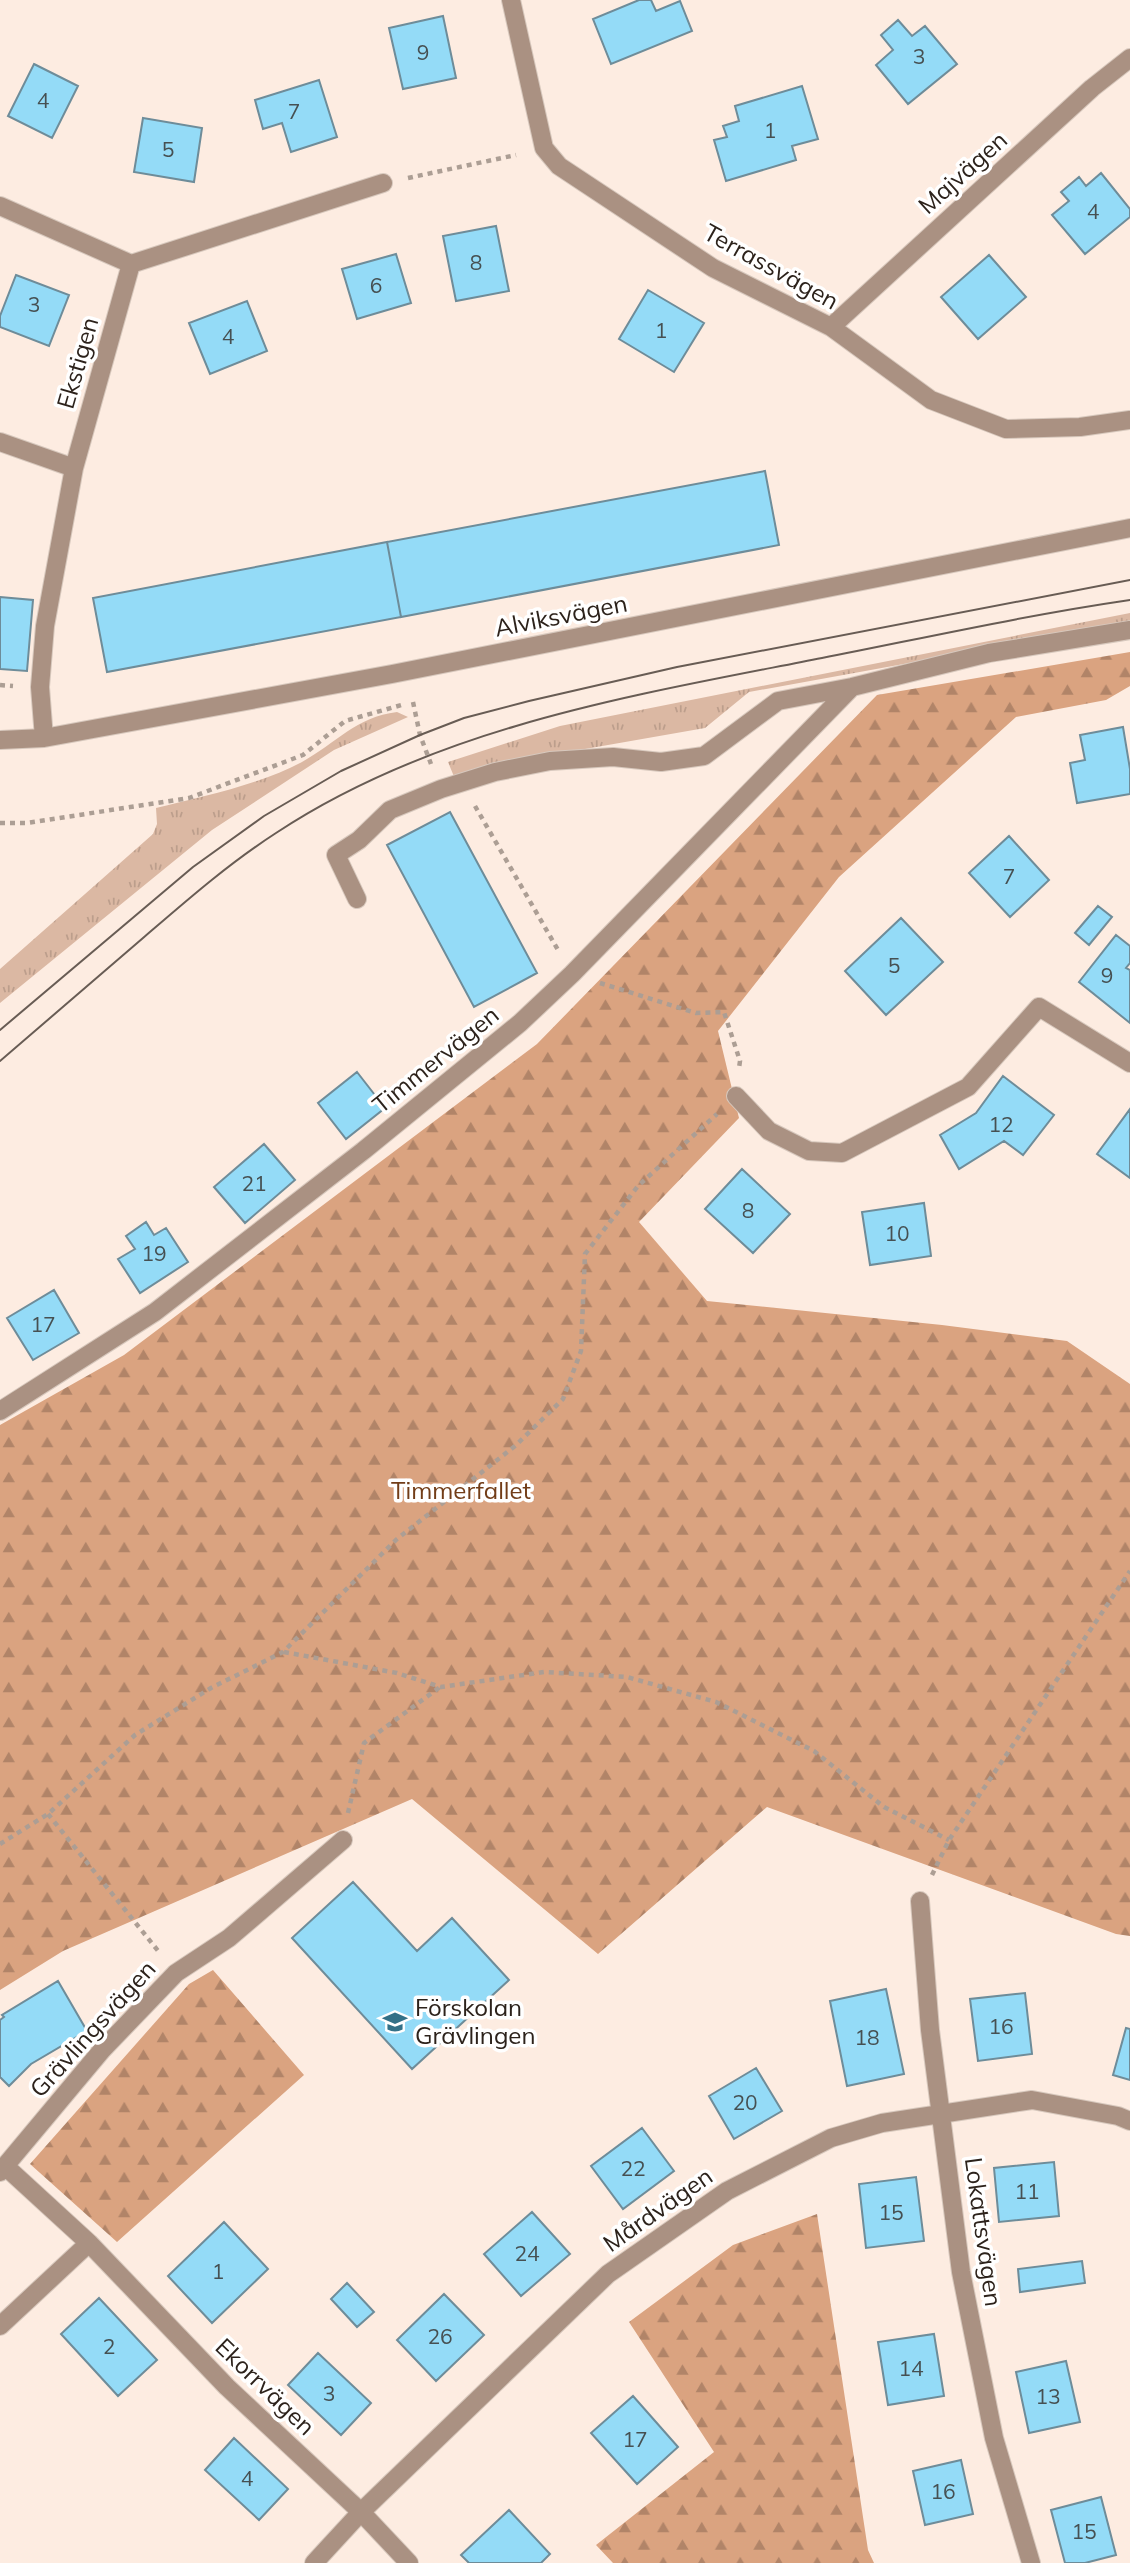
<svg xmlns="http://www.w3.org/2000/svg" width="1130" height="2563" viewBox="0 0 1130 2563" font-family="Mulish,sans-serif">
	<style>
		.grass { fill: url(#grass-tufts) }
		.forest { fill: url(#forest-firs) }
		.building { fill: #94dbf7; stroke: #6e8c99; stroke-width: 2 }
		.lines { fill: none; stroke-linecap: round; stroke-linejoin: round }
		.minor-casing { stroke: #d7c8bd; stroke-width: 20 }
		.path { stroke: #ac9e94; stroke-width: 4.5; stroke-dasharray: 5 5; stroke-linecap: butt }
		.minor { stroke: #aa9182; stroke-width: 18 }
		.tram { stroke: #685c54; stroke-width: 2 }
		.labels { text-anchor: middle; stroke-width: 7; stroke-linejoin: round; paint-order: stroke }
		.number-label { font-size: 21px; fill: #465052 }
		.street-label { font-size: 24px; fill: #2c221b; stroke: #fff }
		.park-label { font-size: 24px; fill: #723d18; stroke: #fff }
		.poi-label { font-size: 24px; fill: #2c221b; stroke: #fff; text-anchor: start }
	</style>
	<defs>
		<pattern id="grass-tufts" width="24" height="20" patternUnits="userSpaceOnUse" patternTransform="scale(1.75)"><rect width="24" height="20" fill="#dbb8a3"/><path d="M3 7l-1-3M5 7V3M7 7l1-3M15 17l-1-3M17 17v-4M19 17l1-3" fill="none" stroke="#bc9e8c"/></pattern>
		<pattern id="forest-firs" width="22" height="20" patternUnits="userSpaceOnUse" patternTransform="scale(1.75)"><rect width="22" height="20" fill="#daa380"/><path d="M5 1l3.5 6h-7zM16 11l3.5 6h-7z" fill="#b18468"/></pattern>
	</defs>
	<rect width="100%" height="100%" fill="#fdece1"/>
	<!-- grass -->
	<path class="grass" d="M1130 613V623L749 692 705 728 568 752 455 779 448 762 560 726Z
		M397 712 408 717 334 750 212 830 0 1003V969L153 834 157 824 156 808C201 797 261 784 302 762 336 743 356 717 397 712Z"/>
	<!-- forest -->
	<path class="forest" d="M1130 652V686L1106 700 1016 717 839 877 718 1031 739 1118 639 1222 707 1301 942 1325 1067 1341 1130 1384V1936L1116 1934 767 1807 598 1954 412 1799 63 1951 0 1990V1425L124 1355 537 1044 877 695Z
		M213 1970 304 2075 117 2242 30 2164 189 1984Z
		M817 2214 868 2550 874 2563H613L596 2545 714 2452 629 2322 733 2245Z"/>
	<!-- building -->
	<path class="building" d="M639 0H651L656 11 680 1 692 31 611 64 593 19Z
		M443 16 456 78 403 89 389 28Z
		M898 20 912 36 925 26 957 64 908 104 876 65 893 50 881 35Z
		M34 64 78 86 52 138 8 116Z
		M319 80 337 137 291 152 282 123 263 129 255 100Z
		M802 86 818 139 792 146 796 160 726 181 714 140 727 137 723 126 739 121 735 106Z
		M143 118 202 128 194 182 134 172Z
		M1101 173 1130 209V217L1085 254 1052 215 1069 201 1061 192 1079 177 1086 186Z
		M496 226 509 291 456 301 443 236Z
		M396 254 411 303 357 319 342 269Z
		M989 255 1026 297 978 339 941 297Z
		M16 275 69 295 49 346 0 327V316Z
		M648 290 704 323 674 372 619 339Z
		M247 301 267 351 210 374 189 323Z
		M765 471 779 545 401 617 387 542Z
		M387 542 401 617 107 672 93 598Z
		M0 597 33 600 27 671 0 669Z
		M1123 727 1130 769V794L1077 803 1070 763 1085 760 1080 735Z
		M450 812 537 973 474 1007 387 845Z
		M1009 836 1049 880 1010 917 969 873Z
		M1098 906 1112 917 1089 945 1075 933Z
		M901 918 943 962 886 1015 845 971Z
		M1116 935 1130 946V963L1126 968 1130 970V1023L1079 982Z
		M357 1072 385 1108 346 1139 318 1103Z
		M1003 1076 1054 1115 1023 1155 1004 1141 959 1169 940 1135 976 1113Z
		M1130 1109V1178L1097 1154Z
		M264 1144 295 1180 245 1223 214 1187Z
		M742 1169 790 1214 753 1253 705 1209Z
		M924 1203 931 1256 870 1265 862 1212Z
		M146 1222 154 1235 166 1228 188 1262 140 1293 118 1259 135 1249 126 1236Z
		M54 1290 79 1333 33 1360 7 1318Z
		M353 1882 417 1951 452 1918 509 1980 412 2069 292 1938Z
		M58 1981 87 2031 31 2064 9 2086 0 2077V2020L4 2017 2 2015Z
		M886 1989 904 2074 847 2086 830 2001Z
		M1025 1993 1032 2054 978 2061 970 1999Z
		M1126 2028 1130 2029V2080L1113 2075Z
		M756 2068 782 2111 734 2139 709 2096Z
		M642 2128 674 2171 623 2209 591 2166Z
		M1054 2162 1059 2216 999 2222 994 2168Z
		M916 2177 924 2241 866 2248 859 2184Z
		M532 2212 570 2254 521 2296 484 2254Z
		M224 2222 268 2269 212 2323 168 2276Z
		M1082 2261 1085 2283 1020 2292 1018 2269Z
		M347 2283 374 2312 357 2327 331 2299Z
		M444 2294 484 2335 436 2381 397 2340Z
		M99 2298 157 2360 118 2396 61 2334Z
		M934 2334 944 2396 888 2405 878 2342Z
		M318 2353 371 2403 341 2435 288 2385Z
		M1066 2361 1080 2422 1029 2433 1016 2372Z
		M633 2396 678 2447 637 2484 591 2433Z
		M234 2438 288 2489 259 2520 205 2470Z
		M961 2460 973 2514 925 2525 913 2471Z
		M1101 2497 1116 2555 1085 2563H1065L1051 2510Z
		M509 2510 550 2554 541 2563H469L461 2555Z"/>
	<g class="lines">
		<!-- minor casing -->
		<g class="minor-casing">
			<path id="minor" d="M511 0 544 148 559 166 713 268 831 327 931 400 1006 429 1080 427 1130 420
				M0 206 131 264
				M131 264 383 183
				M831 327 1092 88 1130 58
				M0 442 74 468
				M44 738 40 687 45 626 74 468 131 264
				M0 740 44 738 392 674 1130 528
				M357 899 336 855 359 840 390 810 441 789 495 772 550 761 613 757 661 762 704 756 778 701 852 687 989 653 1130 630
				M736 1096 769 1131 809 1151 842 1153 968 1087 1039 1007 1130 1063
				M0 1411 155 1312 363 1151 520 1023 572 974 852 687
				M920 1901 930 2030 961 2272 994 2438 1031 2563
				M5 2166 89 2243 227 2387 361 2512 409 2563
				M0 2172 102 2050 176 1973 229 1938 343 1840
				M0 2326 89 2243
				M314 2563 361 2512 608 2274 727 2191 831 2138 882 2123 1032 2100 1118 2116 1130 2121"/>
		</g>
		<!-- path -->
		<path class="path" d="M408 178 516 155
			M0 685 13 686
			M413 702 420 735 431 764
			M475 806 558 950
			M0 823H27L189 798 303 755 345 721 405 704
			M600 983 696 1013 724 1012 740 1061 739 1068
			M284 1652 397 1673 441 1687 544 1672 627 1677 716 1702 814 1751 884 1807 949 1840
			M348 1813 364 1743 440 1687
			M48 1814 159 1952
			M0 1844 48 1814 135 1735 211 1688 283 1652 397 1539 515 1446 563 1399 581 1351 585 1254 638 1186 717 1114
			M932 1875 949 1840 1130 1571"/>
		<!-- minor -->
		<use href="#minor" class="minor"/>
		<!-- tram -->
		<path class="tram" d="M0 1030 193 867 264 816 341 771 420 735 464 718 529 701 677 667 1130 580
			M0 1061C48 1020 95 979 143 938 186 901 228 864 276 833 438 726 635 695 822 658 924 638 1027 615 1130 600"/>
	</g>
	<!-- icons -->
	<defs>
		<g id="school-bare" transform="scale(1.89)"><path d="M0-5L7-2L0 1L-7-2ZM-4 1L0 2.5L4 1V4Q0 6-4 4Z" fill="#337087" stroke="#fff" stroke-width="2.5" paint-order="stroke"/></g>
	</defs>
	<g fill-rule="evenodd">
		<use href="#school-bare" x="395" y="2022"/>
	</g>
	<g class="labels">
		<!-- number labels -->
		<g class="number-label">
			<text x="423" y="60">9</text>
			<text x="919" y="64">3</text>
			<text x="43" y="108">4</text>
			<text x="294" y="119">7</text>
			<text x="770" y="138">1</text>
			<text x="168" y="157">5</text>
			<text x="1093" y="219">4</text>
			<text x="476" y="270">8</text>
			<text x="376" y="293">6</text>
			<text x="34" y="312">3</text>
			<text x="661" y="338">1</text>
			<text x="228" y="344">4</text>
			<text x="1009" y="884">7</text>
			<text x="894" y="973">5</text>
			<text x="1107" y="983">9</text>
			<text x="1001" y="1132">12</text>
			<text x="254" y="1191">21</text>
			<text x="748" y="1218">8</text>
			<text x="897" y="1241">10</text>
			<text x="154" y="1261">19</text>
			<text x="43" y="1332">17</text>
			<text x="1001" y="2034">16</text>
			<text x="867" y="2045">18</text>
			<text x="745" y="2110">20</text>
			<text x="633" y="2176">22</text>
			<text x="1027" y="2199">11</text>
			<text x="891" y="2220">15</text>
			<text x="527" y="2261">24</text>
			<text x="218" y="2279">1</text>
			<text x="440" y="2344">26</text>
			<text x="109" y="2354">2</text>
			<text x="911" y="2376">14</text>
			<text x="329" y="2401">3</text>
			<text x="1048" y="2404">13</text>
			<text x="635" y="2447">17</text>
			<text x="247" y="2486">4</text>
			<text x="943" y="2499">16</text>
			<text x="1084" y="2539">15</text>
		</g>
		<!-- street labels -->
		<g class="street-label">
			<text transform="translate(963 173) rotate(-42)" y="8">Majvägen</text>
			<text transform="translate(771 267) rotate(29)" y="8">Terrassvägen</text>
			<text transform="translate(78 363) rotate(-74)" y="8">Ekstigen</text>
			<text transform="translate(561 616) rotate(-11)" y="8">Alviksvägen</text>
			<text transform="translate(436 1060) rotate(-39)" y="8">Timmervägen</text>
			<text transform="translate(93 2029) rotate(-48)" y="8">Grävlingsvägen</text>
			<text transform="translate(658 2210) rotate(-35)" y="8">Mårdvägen</text>
			<text transform="translate(983 2232) rotate(82)" y="8">Lokattsvägen</text>
			<text transform="translate(265 2387) rotate(44)" y="8">Ekorrvägen</text>
		</g>
		<!-- park labels -->
		<g class="park-label">
			<text x="461" y="1499">Timmerfallet</text>
		</g>
		<!-- poi labels -->
		<g class="poi-label">
			<text x="415" y="2016">Förskolan<tspan x="415" dy="28">Grävlingen</tspan></text>
		</g>
	</g>
</svg>
